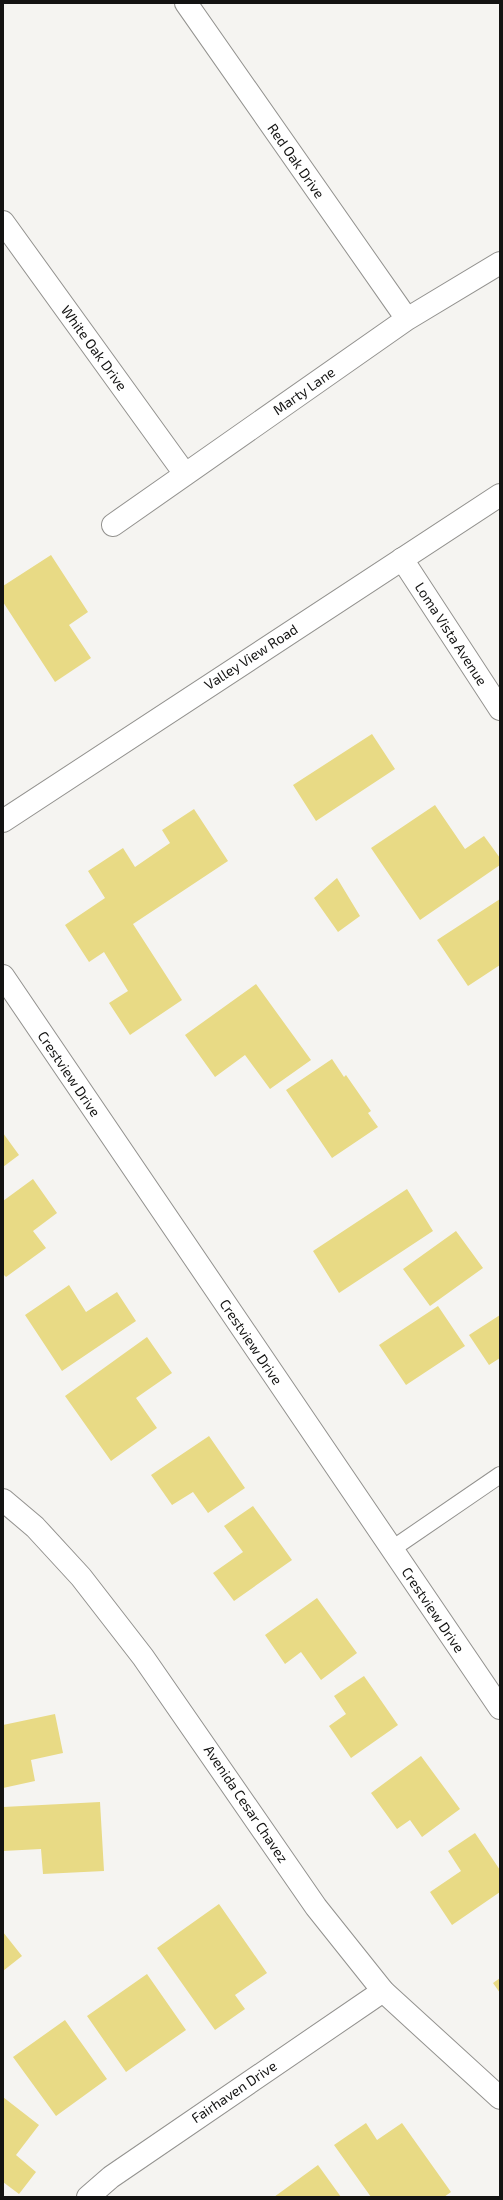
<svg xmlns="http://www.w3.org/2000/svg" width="503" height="2200" viewBox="0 0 503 2200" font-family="'Exo 2',sans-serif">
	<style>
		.building { fill: #e8da85 }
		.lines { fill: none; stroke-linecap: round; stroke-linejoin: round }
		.service-casing { stroke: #93928f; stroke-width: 18 }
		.minor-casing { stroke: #93928f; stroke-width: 24 }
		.tertiary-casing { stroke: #93928f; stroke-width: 24 }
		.service { stroke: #fff; stroke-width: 16 }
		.minor { stroke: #fff; stroke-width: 22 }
		.tertiary { stroke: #fff; stroke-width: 22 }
		.labels { text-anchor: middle; stroke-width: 3.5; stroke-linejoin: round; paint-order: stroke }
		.street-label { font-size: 14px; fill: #131312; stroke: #fff }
	</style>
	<rect width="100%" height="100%" fill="#f5f4f1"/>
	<!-- building -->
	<path class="building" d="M51 555 88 612 69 625 91 658 55 682 3 602V586Z
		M372 734 395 769 316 821 293 785Z
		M435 805 465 849 484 836 500 858V865L420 920 371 848Z
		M194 809 228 861 133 924 182 1000 130 1035 109 1003 128 991 104 952 89 962 65 925 105 898 88 871 123 848 135 867 170 843 162 830Z
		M337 878 360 916 338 932 314 898Z
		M500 899V965L468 986 437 940Z
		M256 984 311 1060 270 1089 245 1055 215 1077 185 1035Z
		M332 1059 344 1077 346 1075 371 1111 368 1113 378 1127 332 1158 286 1090Z
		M3 1133 19 1155 3 1167Z
		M33 1179 57 1213 33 1231 46 1248 6 1277 3 1274V1201Z
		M407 1189 433 1231 339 1293 313 1251Z
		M456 1231 483 1268 430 1306 403 1269Z
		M69 1285 86 1312 117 1292 136 1321 62 1371 25 1315Z
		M438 1306 465 1346 406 1385 379 1345Z
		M500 1315V1358L489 1365 469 1335Z
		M147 1337 172 1373 136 1398 157 1428 111 1461 65 1396Z
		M209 1436 245 1488 208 1513 193 1492 172 1505 151 1475Z
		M253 1506 292 1560 234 1601 213 1573 243 1552 224 1526Z
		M317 1598 357 1653 321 1680 301 1652 285 1664 265 1635Z
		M364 1676 398 1725 351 1758 329 1726 346 1714 334 1696Z
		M55 1714 63 1753 31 1760 35 1781 3 1788V1725Z
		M421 1756 460 1809 422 1837 410 1820 397 1829 371 1793Z
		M100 1802 104 1871 43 1874 41 1849 3 1851V1807Z
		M475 1833 500 1870V1892L452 1925 430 1892 461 1871 448 1851Z
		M219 1904 267 1973 235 1995 245 2009 215 2030 157 1948Z
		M3 1932 22 1956 3 1971Z
		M147 1974 186 2030 126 2072 87 2016Z
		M500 1978V1993L493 1983Z
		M65 2020 107 2079 56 2116 13 2057Z
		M3 2097 39 2125 16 2155 36 2172 19 2194 3 2182Z
		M366 2123 377 2140 402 2123 451 2192 444 2197H371L334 2145Z
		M318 2165 341 2197H274Z"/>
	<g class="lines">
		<!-- service casing -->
		<g class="service-casing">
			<path id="service" d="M392 1549 500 1475"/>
		</g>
		<!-- minor casing -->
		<g class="minor-casing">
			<path id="minor" d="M186 3 407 319
				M3 222 185 474
				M113 525 407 319 500 263
				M402 559 500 709
				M3 976 500 1708
				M88 2197 111 2177 383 1991"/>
		</g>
		<!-- tertiary casing -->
		<g class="tertiary-casing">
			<path id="tertiary" d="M3 821 500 495
				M3 1500 35 1527 81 1577 143 1657 316 1907 383 1991 500 2098"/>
		</g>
		<!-- service -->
		<use href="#service" class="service"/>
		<!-- minor -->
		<use href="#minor" class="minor"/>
		<!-- tertiary -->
		<use href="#tertiary" class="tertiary"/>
	</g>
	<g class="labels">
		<!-- street labels -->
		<g class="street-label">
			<text transform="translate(296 161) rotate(55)" y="5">Red Oak Drive</text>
			<text transform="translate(94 348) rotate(54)" y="5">White Oak Drive</text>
			<text transform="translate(304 391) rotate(-35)" y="5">Marty Lane</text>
			<text transform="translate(451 634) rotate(57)" y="5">Loma Vista Avenue</text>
			<text transform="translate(251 657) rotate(-33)" y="5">Valley View Road</text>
			<text transform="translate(69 1074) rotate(56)" y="5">Crestview Drive</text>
			<text transform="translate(251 1342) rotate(56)" y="5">Crestview Drive</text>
			<text transform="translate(433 1610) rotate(56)" y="5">Crestview Drive</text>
			<text transform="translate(246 1804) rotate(56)" y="5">Avenida Cesar Chavez</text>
			<text transform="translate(234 2092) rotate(-34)" y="5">Fairhaven Drive</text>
		</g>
	</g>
	<!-- border -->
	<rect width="503" height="2200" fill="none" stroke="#131312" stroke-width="8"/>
</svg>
